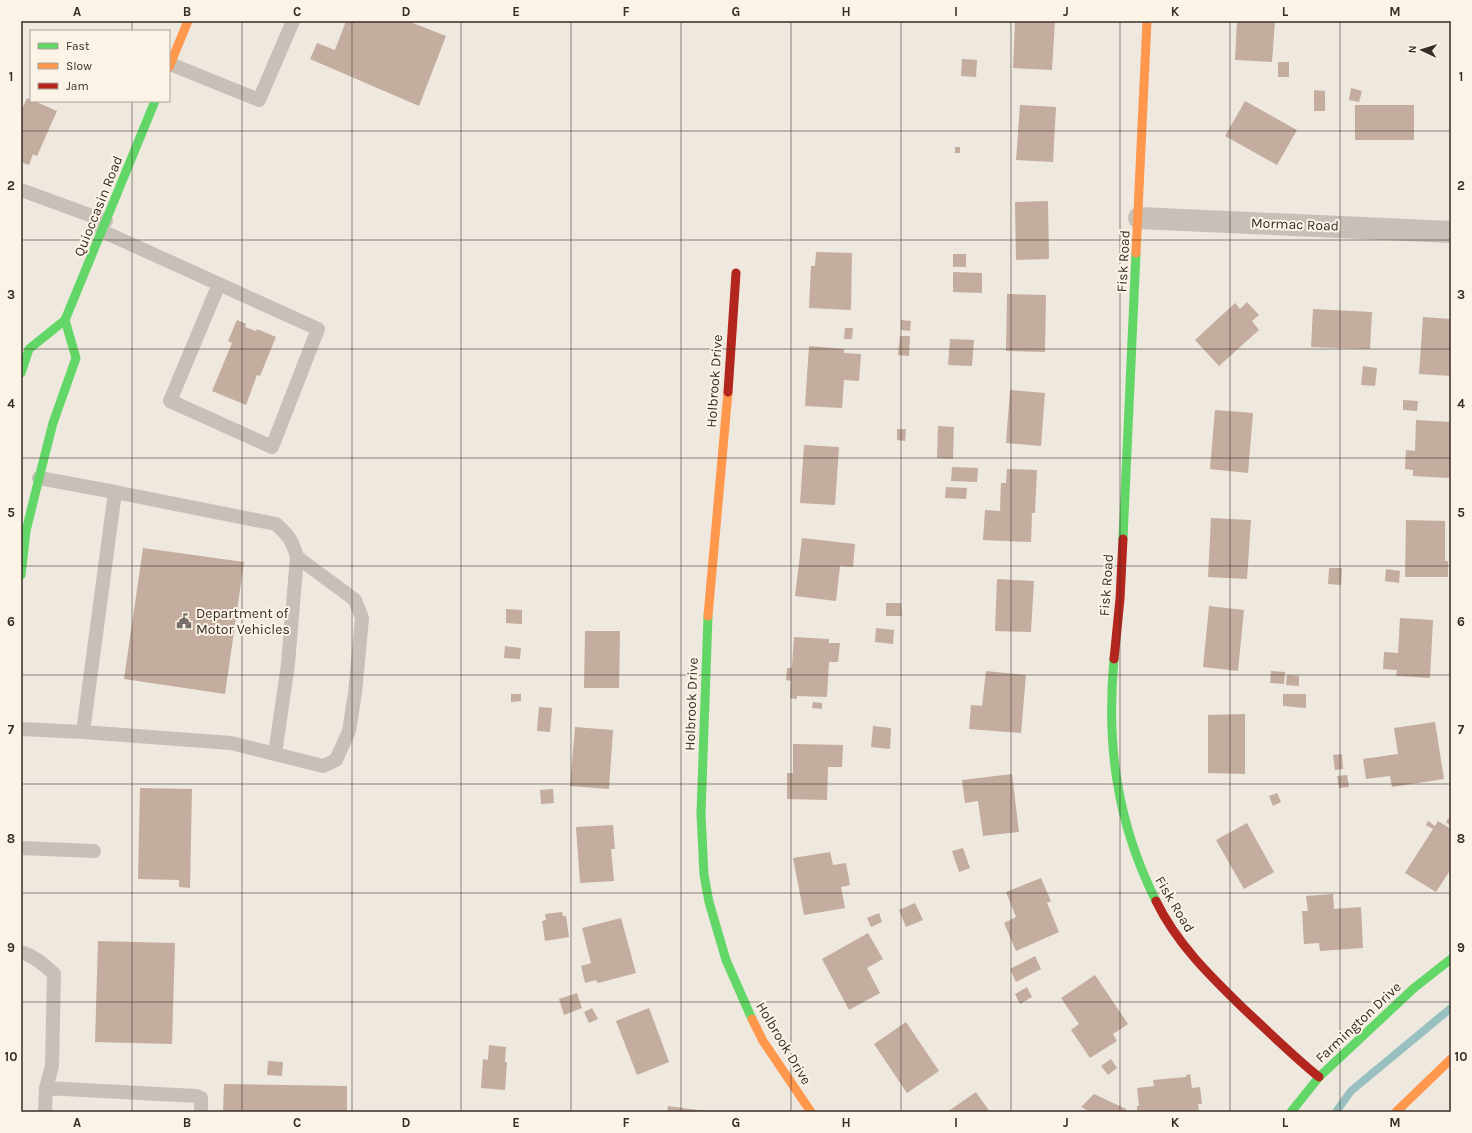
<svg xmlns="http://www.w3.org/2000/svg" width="1472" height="1133" viewBox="0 0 1472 1133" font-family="Karla,sans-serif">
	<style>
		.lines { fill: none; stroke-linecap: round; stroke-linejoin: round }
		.stream { stroke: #99c0c1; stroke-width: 8 }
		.building { fill: #c4ac9f }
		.lane { stroke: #c7c0b9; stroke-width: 14 }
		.street { stroke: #c7c0b9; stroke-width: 22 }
		.fast { stroke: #63d668; stroke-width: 9 }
		.slow { stroke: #ff974d; stroke-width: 9 }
		.jam { stroke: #b3261e; stroke-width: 9 }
		.grid { fill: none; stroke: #382d26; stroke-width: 1; stroke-opacity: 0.55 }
		.labels { text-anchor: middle; stroke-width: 4; stroke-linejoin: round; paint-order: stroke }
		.street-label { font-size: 14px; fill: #382d26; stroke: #fbf3e6 }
		.poi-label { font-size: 14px; fill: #382d26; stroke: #fbf3e6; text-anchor: start }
		.neatline { fill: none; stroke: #382d26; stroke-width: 1.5 }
		.grid-label { font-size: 13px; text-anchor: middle; font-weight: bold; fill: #382d26 }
	</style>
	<rect width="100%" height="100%" fill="#eee8df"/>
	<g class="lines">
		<!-- stream -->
		<path class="stream" d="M1336 1112 1351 1091 1451 1008"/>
	</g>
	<!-- building -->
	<path class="building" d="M346 21H408L446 36 419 106 310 59 317 43 335 50Z
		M1015 21H1055L1052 70 1013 68Z
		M1237 21H1275L1272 62 1235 60Z
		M962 59 977 60 976 77 961 76Z
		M1278 62H1289V77H1278Z
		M1351 88 1362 91 1359 102 1349 100Z
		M1314 90 1325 91V111H1314Z
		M27 98 31 100V101H34L57 111 37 156 33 154 29 165 21 162V111Z
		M1245 101 1297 130 1277 165 1225 136Z
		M1020 105 1056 107 1053 162 1016 160Z
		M1355 105H1414V140H1355Z
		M955 147H960V153H955Z
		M1048 201 1049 259 1016 260 1015 202Z
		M816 252 852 253 851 310 809 308 811 266H815Z
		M953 254H966V267H953Z
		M953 272 982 273V293L953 292Z
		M1007 294 1046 295 1045 352 1006 351Z
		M1247 302 1259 315 1252 321 1259 330 1219 366 1195 340 1235 303 1240 309Z
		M1313 309 1372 312 1370 349 1311 347Z
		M1423 317 1451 319V376L1419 374Z
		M237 320 246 324 245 327 256 331 257 329 276 337 260 376 257 375 246 405 212 391 232 343 228 341Z
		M901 320 911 321 910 331 901 330Z
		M845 328H853L852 339H844Z
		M900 336H910L909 356 898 355Z
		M950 339 974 340 972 366 948 365Z
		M809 346 844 349V353L861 354 859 381 844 380 842 408 805 406Z
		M1363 366 1377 368 1375 386 1361 385Z
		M1010 390 1045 393 1041 446 1006 443Z
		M1403 400 1418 401 1417 411 1403 410Z
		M1215 410 1253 413 1248 473 1210 469Z
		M1416 420 1451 422 1450 478 1413 476V470L1405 469 1406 450 1415 451Z
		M938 426 954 427 953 459 937 458Z
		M897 429H906L905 441 897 440Z
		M804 445 839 447 835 505 800 503Z
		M952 467 978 468 977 482 951 481Z
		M1007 469 1037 470 1035 513H1032L1031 542 983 540 985 510 1000 511 1001 483H1006Z
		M946 487 967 488 966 499 945 498Z
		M1211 518 1251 520 1247 579 1208 577Z
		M1406 520 1445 521V561H1448V577H1405Z
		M802 538 855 544 853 567 840 566 836 601 795 596Z
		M143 548 244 562 225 694 124 679Z
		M1329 568H1342L1341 585 1328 584Z
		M1386 569 1400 571 1399 583 1385 581Z
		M997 579 1034 581 1031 632 995 631Z
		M886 603H901L902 616H886Z
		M1209 606 1244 610 1238 671 1203 667Z
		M506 609 522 610V624L506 623Z
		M1400 618 1433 620 1430 678 1396 676 1397 670 1383 669 1384 652 1398 653Z
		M876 628 894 630 893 644 875 642Z
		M585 631H620L619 688H584Z
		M794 637 829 639V643H840L838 662H829L827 697 797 696V699L790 698 791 681 786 680 787 668H791L792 666Z
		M505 646 521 648 520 659 504 658Z
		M986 671 1026 675 1021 733 969 729 971 705 982 706Z
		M1271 671 1285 672 1284 684 1270 683Z
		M1287 675 1299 676V686L1286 685Z
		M511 694H521V701L511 702Z
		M1283 694H1306V708L1283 706Z
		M813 702 822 703V709L812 708Z
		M539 707 552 708 550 732 537 731Z
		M1245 714V774L1208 773V715Z
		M1435 722 1444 779 1392 787 1390 776 1366 779 1363 759 1398 754 1394 728Z
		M873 726 891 728 890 749 871 747Z
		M575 727 613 730 609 789 570 786Z
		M793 744 843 745 842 767H828L827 800 787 799V773H793Z
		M1342 754 1343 769 1335 770 1333 755Z
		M1012 774 1019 832 983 836 978 801 965 803 962 780Z
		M1347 775 1349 787 1339 788 1337 776Z
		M140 788 192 789 190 888 179 887V880L138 879Z
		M553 789 554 803 541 804 540 790Z
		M1277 793 1281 802 1273 806 1269 796Z
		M1451 815V826L1446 822Z
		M1428 821 1435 826 1438 821 1451 829V869L1436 892 1405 873 1433 829 1426 825Z
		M1247 823 1274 872 1244 889 1216 840Z
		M613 825 615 849H611L614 881 580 883 576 827Z
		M963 848 970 868 959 872 952 851Z
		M830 852 833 865 846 863 850 885 841 887 845 908 804 915 793 858Z
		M1041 878 1051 901 1047 903 1059 932 1016 951 1004 923 1016 917 1006 892Z
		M1333 894 1334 909 1361 907 1363 948 1320 951 1319 943 1304 944 1302 911H1308L1306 896Z
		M915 903 923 920 906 927 899 910Z
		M562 912 563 916H566L569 937 545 941 542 921 546 920 545 914Z
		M879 913 882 922 871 927 867 918Z
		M621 918 636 973 598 983 596 980 585 983 581 966 591 963 582 928Z
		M868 933 883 959 867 968 880 993 849 1010 822 959Z
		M98 941 175 943 172 1044 95 1042Z
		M1035 956 1041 969 1016 982 1010 969Z
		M1095 975 1128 1024 1113 1034 1117 1041 1090 1058 1071 1030 1079 1024 1061 998Z
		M1027 987 1032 997 1020 1004 1015 994Z
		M577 993 582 1008 564 1015 559 999Z
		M592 1008 598 1019 589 1023 584 1012Z
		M649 1008 669 1062 637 1075 616 1021Z
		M906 1022 939 1071 907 1093 874 1044Z
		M489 1045 506 1047 505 1062H507L505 1090 481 1088 483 1059 488 1060Z
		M1111 1059 1117 1068 1108 1075 1101 1066Z
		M268 1061 283 1062 282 1076 267 1075Z
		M1190 1074 1192 1088 1200 1087 1202 1104H1198L1199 1112H1137V1106H1139L1137 1088 1154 1086 1153 1080 1186 1077V1075Z
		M224 1084 347 1086V1112H223Z
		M976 1092 990 1112H947Z
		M1094 1094 1126 1109 1125 1112H1091L1081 1107Z
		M668 1106 705 1111V1112H667Z"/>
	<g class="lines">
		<!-- lane -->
		<path class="lane" d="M170 64 259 100 293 21
			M21 190 106 221
			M102 231 318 329 272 447 170 401 219 284
			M115 492 276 524C289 536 292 540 297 557L288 664 275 754
			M21 729 83 732 115 492 39 478
			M83 732 231 743 323 766 336 760 349 731 355 693 362 618 355 600 297 557
			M21 848 94 851
			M21 952C34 956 44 964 54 974L52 1066 46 1088 45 1112
			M46 1088 196 1096 201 1098V1112"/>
		<!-- street -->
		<path class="street" d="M1139 218 1451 232"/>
		<!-- fast -->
		<path class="fast" d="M21 373 29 349 65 320 155 101
			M1123 539 1136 253
			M21 575 26 531 39 478 53 423 76 358 65 320
			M708 616 701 814 704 875 709 902 726 960 752 1019
			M1114 659C1106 745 1117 823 1156 901
			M1291 1112 1319 1077 1414 988 1451 959"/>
		<!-- slow -->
		<path class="slow" d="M169 67 188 21
			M1136 253 1147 21
			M708 616 728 392
			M752 1019 763 1041 811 1112
			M1396 1112 1451 1059"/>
		<!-- jam -->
		<path class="jam" d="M728 392 736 273
			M1114 659 1120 599 1123 539
			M1156 901C1177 944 1210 976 1244 1009 1269 1032 1293 1056 1319 1077"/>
	</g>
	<!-- grid -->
	<path class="grid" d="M132 21V31M242 21V1112M352 21V1112M461 21V1112M571 21V1112M681 21V1112M791 21V1112M901 21V1112M1011 21V1112M1120 21V1112M1230 21V1112M1340 21V1112M132 101V1112M21 131H1451M21 240H1451M21 349H1451M21 458H1451M21 566H1451M21 675H1451M21 784H1451M21 893H1451M21 1002H1451"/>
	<!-- icons -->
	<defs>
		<g id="civic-bare" transform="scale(1.2)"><path d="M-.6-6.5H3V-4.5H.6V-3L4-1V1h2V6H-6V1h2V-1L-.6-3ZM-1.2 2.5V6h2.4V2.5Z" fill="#786e67" stroke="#fbf3e6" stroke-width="2.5" paint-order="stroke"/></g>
	</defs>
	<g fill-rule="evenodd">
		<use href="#civic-bare" x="184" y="621"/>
	</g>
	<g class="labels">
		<!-- street labels -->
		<g class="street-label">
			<text transform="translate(98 206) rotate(-68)" y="5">Quioccasin Road</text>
			<text transform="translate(1295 224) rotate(2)" y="5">Mormac Road</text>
			<text transform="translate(1123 261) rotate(-87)" y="5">Fisk Road</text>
			<text transform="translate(714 381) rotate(-86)" y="5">Holbrook Drive</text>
			<text transform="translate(1106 585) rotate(-86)" y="5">Fisk Road</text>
			<text transform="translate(691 704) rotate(-88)" y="5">Holbrook Drive</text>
			<text transform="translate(1175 904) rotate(59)" y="5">Fisk Road</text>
			<text transform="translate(1358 1022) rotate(-43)" y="5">Farmington Drive</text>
			<text transform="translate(784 1043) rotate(59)" y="5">Holbrook Drive</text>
		</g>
		<!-- poi labels -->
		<g class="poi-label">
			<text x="196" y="618">Department of<tspan x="196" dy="16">Motor Vehicles</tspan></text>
		</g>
	</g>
	<!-- border -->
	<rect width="1472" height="1133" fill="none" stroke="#fbf3e6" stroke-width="44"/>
	<!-- legend -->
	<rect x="30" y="30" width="140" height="72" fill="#fbf3e6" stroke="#ada499"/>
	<rect x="38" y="43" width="20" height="6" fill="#63d668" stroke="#ada499"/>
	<text x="66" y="50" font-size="12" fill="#382d26">Fast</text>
	<rect x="38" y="63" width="20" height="6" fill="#ff974d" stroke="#ada499"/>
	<text x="66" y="70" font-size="12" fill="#382d26">Slow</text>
	<rect x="38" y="83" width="20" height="6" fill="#b3261e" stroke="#ada499"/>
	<text x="66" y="90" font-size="12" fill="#382d26">Jam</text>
	<!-- north arrow -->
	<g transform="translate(1422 50) rotate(274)" stroke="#fbf3e6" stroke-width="3" paint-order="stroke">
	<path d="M0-3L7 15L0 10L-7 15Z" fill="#382d26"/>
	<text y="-6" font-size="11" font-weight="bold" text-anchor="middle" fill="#382d26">N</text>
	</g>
	<rect x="22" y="22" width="1428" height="1089" class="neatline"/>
	<g class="grid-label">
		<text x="77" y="16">A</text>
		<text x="187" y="16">B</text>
		<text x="297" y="16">C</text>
		<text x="406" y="16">D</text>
		<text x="516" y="16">E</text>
		<text x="626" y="16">F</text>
		<text x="736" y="16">G</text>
		<text x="846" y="16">H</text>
		<text x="956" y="16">I</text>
		<text x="1066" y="16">J</text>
		<text x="1175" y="16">K</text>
		<text x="1285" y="16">L</text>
		<text x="1395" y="16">M</text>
		<text x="11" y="81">1</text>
		<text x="1461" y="81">1</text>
		<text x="11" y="190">2</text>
		<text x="1461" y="190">2</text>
		<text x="11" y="299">3</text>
		<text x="1461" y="299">3</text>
		<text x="11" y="408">4</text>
		<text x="1461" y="408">4</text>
		<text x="11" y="517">5</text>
		<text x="1461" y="517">5</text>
		<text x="11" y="626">6</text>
		<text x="1461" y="626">6</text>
		<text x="11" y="734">7</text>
		<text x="1461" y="734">7</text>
		<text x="11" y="843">8</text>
		<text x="1461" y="843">8</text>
		<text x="11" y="952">9</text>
		<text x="1461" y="952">9</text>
		<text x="11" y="1061">10</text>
		<text x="1461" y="1061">10</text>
		<text x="77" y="1127">A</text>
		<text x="187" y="1127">B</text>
		<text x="297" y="1127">C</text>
		<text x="406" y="1127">D</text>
		<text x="516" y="1127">E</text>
		<text x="626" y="1127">F</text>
		<text x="736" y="1127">G</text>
		<text x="846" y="1127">H</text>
		<text x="956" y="1127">I</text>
		<text x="1066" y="1127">J</text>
		<text x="1175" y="1127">K</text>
		<text x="1285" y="1127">L</text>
		<text x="1395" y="1127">M</text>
	</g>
</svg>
